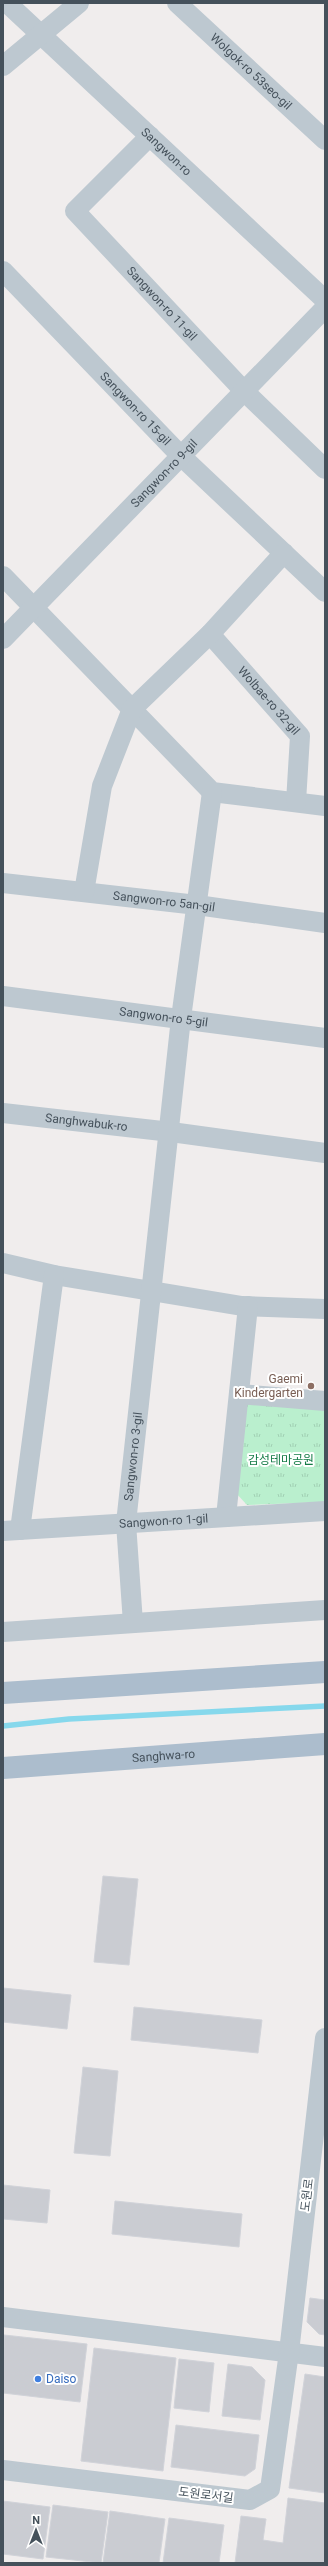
<svg xmlns="http://www.w3.org/2000/svg" width="328" height="2566" viewBox="0 0 328 2566" font-family="Roboto,'Noto Sans KR',sans-serif">
	<style>
		.park { fill: url(#park-tufts) }
		.lines { fill: none; stroke-linecap: round; stroke-linejoin: round }
		.stream { stroke: #86d8ec; stroke-width: 5.5 }
		.building { fill: #caccd2; stroke: #d1d3d9 }
		.minor { stroke: #bdc8d0; stroke-width: 20 }
		.major { stroke: #acbdcd; stroke-width: 22 }
		.education-dot { fill: #8d6e63; stroke: #fff; stroke-width: 1.5 }
		.shop-dot { fill: #3f7fe0; stroke: #fff; stroke-width: 1.5 }
		.labels { text-anchor: middle; stroke-width: 4; stroke-linejoin: round; paint-order: stroke }
		.street-label { font-size: 12px; fill: #45515b; stroke: #fff }
		.education-label { font-size: 12px; fill: #785e54; stroke: #fff; text-anchor: end }
		.park-label { font-size: 12px; fill: #167c48; stroke: #fff }
		.shop-label { font-size: 12px; fill: #366cbe; stroke: #fff; text-anchor: start }
	</style>
	<defs>
		<pattern id="park-tufts" width="24" height="20" patternUnits="userSpaceOnUse"><rect width="24" height="20" fill="#baefce"/><path d="M3 7l-1-3M5 7V3M7 7l1-3M15 17l-1-3M17 17v-4M19 17l1-3" fill="none" stroke="#a1cfb3"/></pattern>
	</defs>
	<rect width="100%" height="100%" fill="#f0eded"/>
	<!-- park -->
	<path class="park" d="M252 1401 325 1407V1502L247 1505 235 1492 241 1408Z"/>
	<g class="lines">
		<!-- stream -->
		<path class="stream" d="M3 1726 69 1719 325 1706"/>
	</g>
	<!-- building -->
	<path class="building" d="M103 1876 138 1879 129 1965 94 1962Z
		M3 1988 71 1995 67 2029 3 2022Z
		M134 2007 262 2020 258 2053 131 2040Z
		M83 2067 118 2071 110 2156 74 2153Z
		M3 2185 50 2190 47 2223 3 2219Z
		M115 2201 242 2214 239 2247 112 2234Z
		M310 2298 325 2300V2335L319 2334 307 2322Z
		M4 2335 87 2344 80 2402 3 2393Z
		M94 2348 176 2358 163 2471 81 2461Z
		M179 2359 214 2363 209 2412 174 2408Z
		M228 2364 252 2367 265 2380 260 2420 222 2416Z
		M305 2374 325 2377V2493L289 2488Z
		M176 2425 259 2435 255 2469 245 2476 171 2467Z
		M288 2498 325 2503V2563H235L241 2516 266 2519 263 2540 283 2543Z
		M3 2501 50 2507 43 2559 3 2554Z
		M53 2505 108 2512 101 2563 46 2557Z
		M110 2511 165 2519 159 2563H103Z
		M169 2518 224 2525 219 2563H163Z"/>
	<g class="lines">
		<!-- minor -->
		<g class="minor">
			<path id="s1" d="M7 3 325 300"/>
			<path id="s2" d="M177 3 325 140"/>
			<path d="M3 66 79 3"/>
			<path id="s3" d="M150 136 75 211 244 391 325 469"/>
			<path id="s4" d="M3 271 181 456 325 592"/>
			<path d="M3 576 212 792 325 806"/>
			<path id="s5" d="M210 634 300 736 296 802"/>
			<path id="s6" d="M3 639 325 308"/>
			<path id="s7" d="M3 883 197 905 325 923"/>
			<path d="M84 892 102 786 132 709 210 634 284 553"/>
			<path id="s8" d="M3 996 325 1038"/>
			<path id="s9" d="M3 1113 171 1132 325 1153"/>
			<path d="M3 1263 54 1275 242 1306 325 1309"/>
			<path d="M239 1394 325 1401"/>
			<path d="M226 1517 248 1306"/>
			<path d="M20 1530 54 1275"/>
			<path id="s10" d="M3 1531 325 1511"/>
			<path id="s11" d="M133 1623 126 1523 181 1018 212 792"/>
			<path d="M3 1632 325 1610"/>
			<path d="M3 2317 325 2357"/>
			<path d="M3 2470 250 2500 270 2489 289 2352 325 2038"/>
		</g>
		<!-- major -->
		<g class="major">
			<path d="M3 1693 325 1672"/>
			<path id="s12" d="M3 1768 325 1744"/>
		</g>
	</g>
	<!-- markers -->
	<circle class="education-dot" cx="311" cy="1386" r="4"/>
	<circle class="shop-dot" cx="38" cy="2379" r="4"/>
	<g class="labels">
		<!-- street labels -->
		<g class="street-label">
			<text dy="4" stroke="none"><textPath href="#s2" startOffset="101">Wolgok-ro 53seo-gil</textPath></text>
			<text dy="4" stroke="none"><textPath href="#s1" startOffset="218">Sangwon-ro</textPath></text>
			<text dy="4" stroke="none"><textPath href="#s3" startOffset="233">Sangwon-ro 11-gil</textPath></text>
			<text dy="4" stroke="none"><textPath href="#s4" startOffset="191">Sangwon-ro 15-gil</textPath></text>
			<text dy="4" stroke="none"><textPath href="#s6" startOffset="231">Sangwon-ro 9-gil</textPath></text>
			<text dy="4" stroke="none"><textPath href="#s5" startOffset="89">Wolbae-ro 32-gil</textPath></text>
			<text dy="4" stroke="none"><textPath href="#s7" startOffset="162">Sangwon-ro 5an-gil</textPath></text>
			<text dy="4" stroke="none"><textPath href="#s8" startOffset="162">Sangwon-ro 5-gil</textPath></text>
			<text dy="4" stroke="none"><textPath href="#s9" startOffset="84">Sanghwabuk-ro</textPath></text>
			<text dy="4" stroke="none"><textPath href="#s11" startOffset="167">Sangwon-ro 3-gil</textPath></text>
			<text dy="4" stroke="none"><textPath href="#s10" startOffset="161">Sangwon-ro 1-gil</textPath></text>
			<text dy="4" stroke="none"><textPath href="#s12" startOffset="161">Sanghwa-ro</textPath></text>
			<text transform="translate(307 2195) rotate(-83)" y="4">도원로</text>
			<text transform="translate(206 2495) rotate(7)" y="4">도원로서길</text>
		</g>
		<!-- education labels -->
		<g class="education-label">
			<text x="303" y="1383">Gaemi<tspan x="303" dy="14">Kindergarten</tspan></text>
		</g>
		<!-- park labels -->
		<g class="park-label">
			<text x="281" y="1464">감성테마공원</text>
		</g>
		<!-- shop labels -->
		<g class="shop-label">
			<text x="46" y="2383">Daiso</text>
		</g>
	</g>
	<!-- border -->
	<rect width="328" height="2566" fill="none" stroke="#45515b" stroke-width="8"/>
	<!-- north arrow -->
	<g transform="translate(36 2530)" stroke="#ffffff" stroke-width="3" paint-order="stroke">
	<path d="M0-3L7 15L0 10L-7 15Z" fill="#45515b"/>
	<text y="-6" font-size="11" font-weight="bold" text-anchor="middle" fill="#45515b">N</text>
	</g>
</svg>
